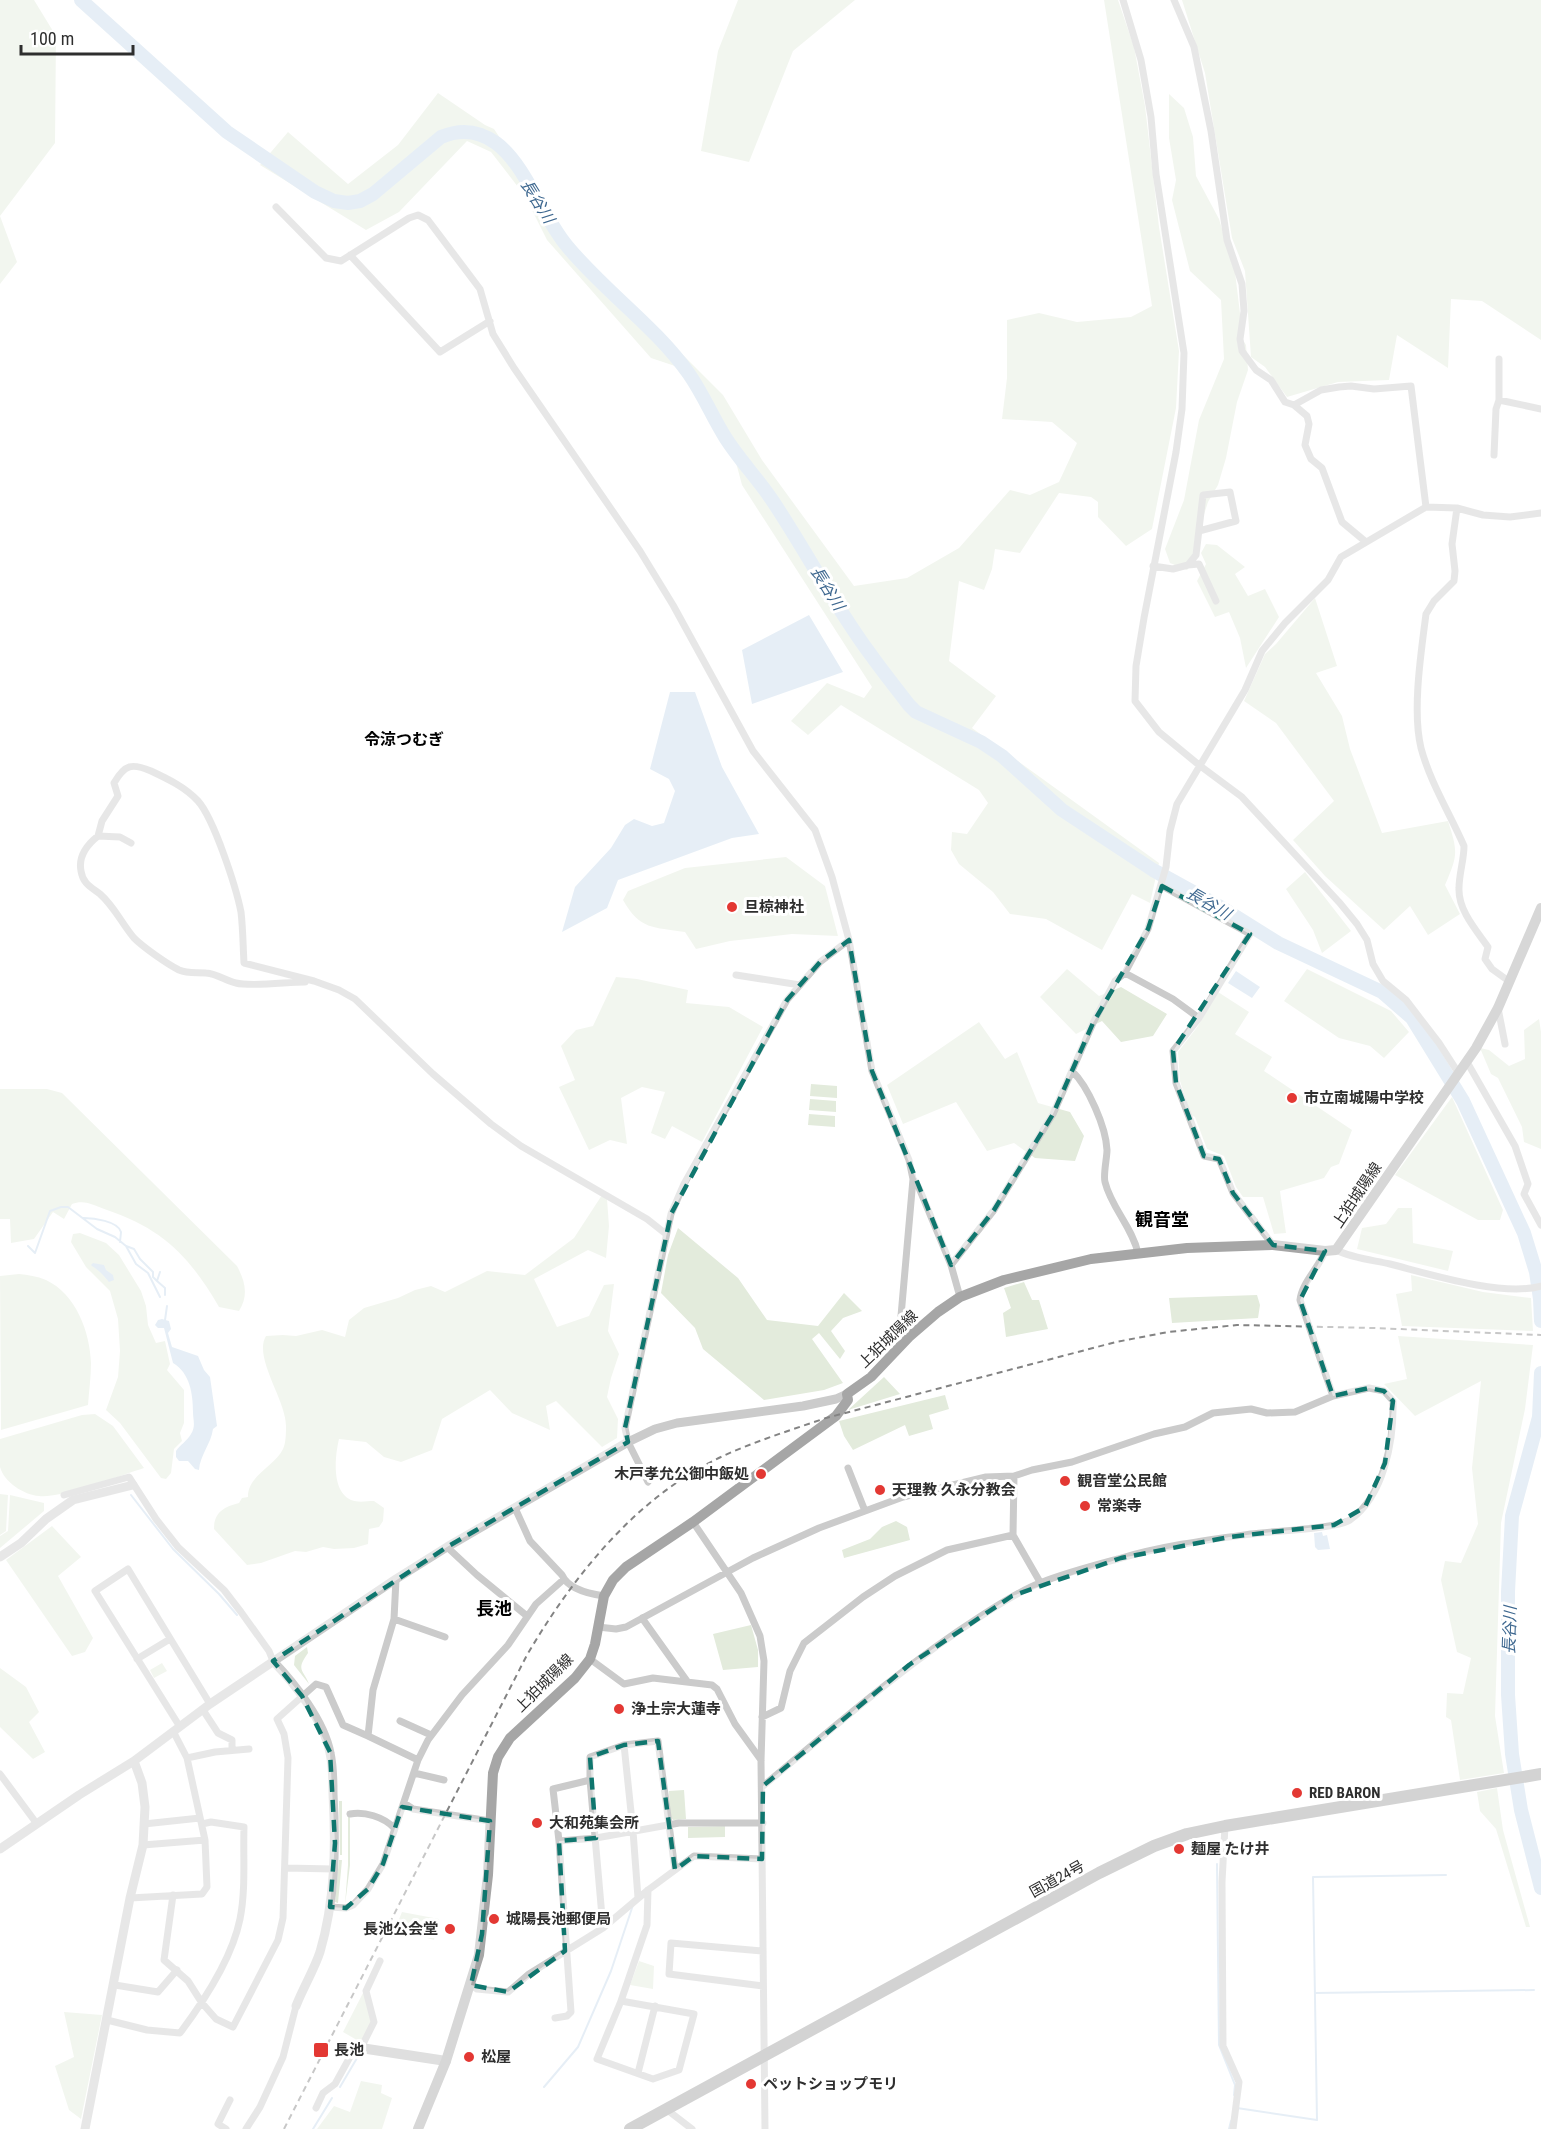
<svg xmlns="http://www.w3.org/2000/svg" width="1541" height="2129" viewBox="0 0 1541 2129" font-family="'Roboto Condensed','Noto Sans JP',sans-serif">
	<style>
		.green { fill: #e3ebdc }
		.water { fill: #c8daeb }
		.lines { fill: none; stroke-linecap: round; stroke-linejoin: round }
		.stream { stroke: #c8daeb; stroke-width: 2 }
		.river { stroke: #c8daeb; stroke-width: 14 }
		.minor { stroke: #cbcbcb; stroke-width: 7 }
		.tertiary { stroke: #cbcbcb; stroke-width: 9 }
		.secondary { stroke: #b8b8b8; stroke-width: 10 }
		.primary { stroke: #a6a6a6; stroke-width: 10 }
		.trunk { stroke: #9e9e9e; stroke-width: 12 }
		.rail { stroke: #838383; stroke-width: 2; stroke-dasharray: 6 4.5; stroke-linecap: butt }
		.marked { fill: none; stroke: #0f766e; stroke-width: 4.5; stroke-dasharray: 12 8; stroke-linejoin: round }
		.poi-dot { fill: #e33833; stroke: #fff; stroke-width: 2 }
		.labels { text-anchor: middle; stroke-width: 6; stroke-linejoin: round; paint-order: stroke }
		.poi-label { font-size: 15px; font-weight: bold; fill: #2e2e2e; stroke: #fff; text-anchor: start }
		.street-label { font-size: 15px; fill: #2e2e2e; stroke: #fff }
		.water-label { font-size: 16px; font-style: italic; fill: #3d678f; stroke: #fff }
		.neighbourhood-label { font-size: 16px; font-weight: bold; fill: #000; stroke: #fff }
		.quarter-label { font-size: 18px; font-weight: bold; fill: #000; stroke: #fff }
	</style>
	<rect width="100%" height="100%" fill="#fff"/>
	<!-- green -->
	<path class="green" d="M0 0H34L56 36 55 143 0 216Z
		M738 0H855L793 51 749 162 701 151 718 51Z
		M1104 0H1118L1134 47 1145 106 1159 227 1179 351 1176 408 1152 529 1126 546 1098 517V502L1091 497 1059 493 1020 553 995 549 992 569 984 590 959 581 949 661 996 696 972 728 1159 863 1150 903 1132 894 1102 950 1046 919 1010 914 993 892 959 864 951 850 952 832 967 834 988 803 979 790 841 705 808 735 791 721 827 683 864 698 872 687 742 485 734 455 701 401 675 366 651 358 547 240 525 196 491 152 467 141 399 212 366 230 260 165 288 132 348 184 398 145 438 93 485 125 494 129 568 240 723 395 762 460 854 586 907 578 959 548 1010 490 1030 495 1059 482 1077 443 1052 422 1002 419 1007 378V320L1039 313 1077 322 1131 317 1152 306Z
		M1182 0H1541V340L1482 301 1451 299 1448 368 1397 335 1389 380 1338 382 1287 397 1265 367 1251 357 1245 271 1232 238 1205 73Z
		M1169 94 1184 108 1193 137 1196 176 1219 219 1235 272 1242 330 1241 337 1246 345 1248 370 1237 402 1226 458 1218 485 1208 502 1197 536 1199 556 1187 570 1170 563 1165 549 1184 500 1199 420 1224 359 1221 300 1190 271 1172 200 1176 180 1169 138Z
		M0 216 17 262 0 284Z
		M1206 544 1217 545 1245 567 1235 574 1248 596 1265 589 1279 617 1246 668 1240 638 1229 612 1215 617 1197 581 1206 564 1201 553Z
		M1315 598 1337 666 1316 673 1342 716 1350 749 1382 833 1448 821C1458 852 1458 855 1445 885L1460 914 1428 935 1410 906 1384 930 1325 876 1293 840 1334 801 1276 723 1244 701 1265 654 1276 644Z
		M786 857 825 886 838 936 792 934 730 941 696 949 685 932C653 927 640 930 623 900L628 891 685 868Z
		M1305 872 1351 931 1322 953 1313 930 1286 889Z
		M1067 969 1099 996 1121 987 1167 1014 1153 1036 1121 1042 1102 1021 1076 1034 1040 997Z
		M1307 969 1391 1011 1409 1032 1384 1058 1370 1046 1339 1038 1284 1001Z
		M616 977 637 979 688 990 686 1003 729 1007 763 1027 702 1142 672 1126 665 1139 651 1133 665 1092 642 1087 621 1098 627 1144 610 1140 589 1150 559 1087 575 1080 561 1046 576 1030 593 1026Z
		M1218 992 1249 1012 1235 1034 1272 1057 1264 1071 1352 1130 1339 1164 1331 1167 1324 1178 1280 1191 1286 1233 1274 1234 1263 1197H1243L1236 1187 1224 1156 1207 1149 1195 1117 1191 1115 1180 1081 1178 1052 1198 1026Z
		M1539 1019 1541 1032V1149L1524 1142 1522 1127 1498 1078 1491 1074 1480 1048 1489 1050 1509 1066 1525 1059 1524 1030Z
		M979 1022 1005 1059 1017 1052 1038 1103 1070 1112 1084 1136 1075 1161 1035 1158 1014 1143 987 1151 956 1102 903 1124 887 1085Z
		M811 1084 837 1086V1098L810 1096Z
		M0 1089H47L62 1093 237 1266C245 1281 249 1295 239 1311L219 1307C190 1257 163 1229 107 1210 95 1206 85 1199 72 1204L64 1219 53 1212 34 1239 11 1243 10 1219H0Z
		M1452 1097 1503 1210 1500 1220H1478L1395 1175Z
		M810 1099 836 1101V1112L809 1110Z
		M809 1114 835 1116V1127L808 1125Z
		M602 1195 607 1199 609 1226 606 1258 588 1250 534 1279 557 1327 589 1316 604 1285 614 1284 608 1331 619 1354 611 1378 607 1397 618 1419 617 1438 602 1447 556 1401 546 1406 550 1430 512 1413 490 1390 442 1419 432 1450 401 1462 384 1457 366 1442 339 1439C335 1456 331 1491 351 1500 359 1503 366 1501 374 1501L384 1508 383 1521 379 1527 369 1529 368 1544 354 1548 334 1549 323 1547 306 1552 295 1551 261 1563 247 1565 214 1529C214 1512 224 1507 239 1503L242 1498 248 1497C247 1476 275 1466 283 1449 286 1443 286 1432 286 1426 286 1400 253 1357 266 1336L283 1335 296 1336 322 1330 345 1337 349 1320 364 1308 398 1298 415 1290 431 1286 445 1292 487 1271 525 1275 574 1238Z
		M1398 1208H1412L1413 1243 1453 1251 1448 1271 1357 1249 1362 1228 1386 1224Z
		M678 1228 738 1278 767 1320 818 1326 844 1293 862 1311 843 1318 831 1331 845 1351 840 1359 819 1333 812 1339 843 1383 824 1390 764 1400 703 1349 695 1328 661 1293 668 1255Z
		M80 1233 106 1243 119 1255 141 1291 146 1306 148 1325 156 1343 165 1341 170 1364 167 1370 184 1390V1423L180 1433 182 1441 174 1449 171 1473 166 1479 161 1478 120 1423 106 1410 118 1377 120 1351 118 1319 110 1291 86 1267 71 1242 73 1234Z
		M19 1274C28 1275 37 1276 46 1280 76 1294 90 1332 91 1363 91 1377 89 1391 88 1405L1 1430 0 1276Z
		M1411 1275 1483 1292 1531 1298 1533 1331 1402 1326 1396 1294 1412 1291Z
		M1024 1282 1032 1300H1039L1048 1329 1006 1337 1003 1313 1011 1308 1004 1288Z
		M1257 1295 1260 1305 1258 1318 1172 1323 1169 1298Z
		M1398 1336 1533 1345 1525 1409 1501 1523 1495 1716 1504 1773 1460 1780 1451 1720 1446 1717 1447 1693 1463 1694 1471 1658 1457 1652 1441 1580 1445 1561 1461 1563 1478 1524 1472 1468 1481 1381 1415 1416 1384 1384 1407 1379Z
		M884 1377 900 1394 848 1410Z
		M945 1395 949 1409 929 1415 933 1429 909 1436 905 1425 853 1450 844 1436 839 1421Z
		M95 1414 113 1426 144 1468C122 1475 59 1499 39 1496 24 1495 4 1482 0 1467 0 1458 0 1447 0 1439L82 1415Z
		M0 1494 8 1495 6 1531 0 1535Z
		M10 1495 44 1503V1511L0 1548V1536L8 1531Z
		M896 1521 907 1527 910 1540 844 1558 842 1550 870 1539 882 1527Z
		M52 1526 81 1557 58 1576 93 1638 85 1652 72 1656 6 1560Z
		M751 1625 758 1650V1667L723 1670 713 1634Z
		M307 1647 308 1653C295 1671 304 1670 309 1684L294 1665 295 1656Z
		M162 1663 167 1671 154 1678 150 1670Z
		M0 1668 26 1687 39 1712 29 1722 45 1752 33 1759 0 1727Z
		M1497 1788 1503 1830 1530 1927H1526L1496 1829 1480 1811 1477 1792Z
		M684 1790 686 1819 673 1820 670 1816 669 1791Z
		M339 1801H342V1855H340Z
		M348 1817H350V1865L345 1905 348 1865Z
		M725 1826V1837L688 1838V1827Z
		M339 1860H342L338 1903 335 1902Z
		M402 1912 439 1919 434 1940 395 1929Z
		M639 1961 654 1966 653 1989 630 1985Z
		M364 1991 372 2022 362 2043 343 2032Z
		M64 2012 102 2015 81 2119 69 2110 55 2066 74 2057Z
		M361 2081 382 2085 381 2093 392 2098 382 2129H317L334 2106 350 2112Z"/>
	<!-- water -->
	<path class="water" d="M809 615 843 672 752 704 742 650Z
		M670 692H695L722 767 759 834 732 838 618 880 607 908 562 932 575 887 611 848 625 825 634 819 652 826 664 823 675 791 669 779 650 769Z
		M1236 971 1260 987 1252 998 1228 983Z
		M93 1263 104 1265 106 1270 113 1275 114 1280 109 1282C104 1276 100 1271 92 1266L91 1265Z
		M162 1319 169 1321 171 1329 168 1333 172 1347 198 1356 204 1370 210 1377 217 1426 213 1429C211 1444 200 1455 199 1470L195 1469 188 1461H179L176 1457V1451C180 1445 187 1441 191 1434 196 1426 193 1420 193 1412 193 1394 190 1373 173 1363L164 1328H158L155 1325 158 1320Z
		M1322 1532 1323 1536 1327 1535 1330 1549 1318 1550 1315 1547 1314 1533Z"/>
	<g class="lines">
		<!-- stream -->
		<path class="stream" d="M84 1218C93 1218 118 1221 121 1232 121 1233 120 1241 120 1242
			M28 1246 35 1253 50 1211 61 1207H68L97 1229 115 1237 126 1246 136 1264 148 1273 160 1297
			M126 1246 134 1249 140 1259 153 1272V1277L157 1281
			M160 1272 157 1281 165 1288V1295
			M165 1320 167 1306
			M131 1495 173 1549 219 1594 237 1615
			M1217 1864 1219 2045 1235 2085 1234 2095
			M1315 1993 1534 1990
			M340 2087 360 2053
			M544 2087 578 2047 611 1971 633 1905
			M1237 2108 1317 2120 1313 1877 1446 1875
			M313 2129 332 2098
			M1229 2129 1231 2121"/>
		<!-- river -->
		<path class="river" d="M81 0 227 132 315 192 334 201 348 203 360 201 373 194 441 137C460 129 478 130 496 143 525 164 543 218 567 246 605 292 655 326 689 374 703 394 712 416 725 437 740 461 761 482 776 506 808 555 836 608 871 655 883 672 897 689 909 705L916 712 981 742 1002 756 1062 810 1153 870 1222 908 1278 943 1382 992 1412 1018 1463 1101 1524 1233 1536 1272 1540 1299 1541 1321
			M1541 1373 1539 1417 1512 1516 1508 1592V1695L1512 1754 1521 1810 1541 1888"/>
		<!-- minor -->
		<path class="minor" d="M1123 0 1141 60 1151 117 1156 174 1184 353 1182 409 1176 452 1144 618 1136 666 1135 701 1159 732 1199 765 1242 797 1339 902 1357 924 1367 940 1373 964 1383 981 1406 1000 1439 1043 1459 1074
			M1174 0 1194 47 1211 131 1227 240 1242 284 1244 311 1240 339 1242 351 1256 370 1271 380 1285 402 1294 405 1307 416 1309 424 1305 445 1311 459 1322 468 1342 522 1366 542
			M276 207 326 258 341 261 409 218 418 215 428 220 480 289 493 334 514 368 640 551 673 605 753 751 815 830 832 877 849 940 872 1071 909 1160 913 1179 901 1316 909 1337
			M350 255 440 352 490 321
			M1499 359V400L1541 409
			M1294 405 1321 390 1339 387 1351 386 1374 389 1411 386 1426 507
			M1494 455 1496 409 1499 400
			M1457 508 1452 544 1455 571 1454 581 1434 601 1426 614C1421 653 1412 711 1421 748 1430 782 1450 814 1464 846 1464 860 1459 874 1459 888 1458 910 1476 930 1488 947L1485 959 1492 969 1510 982
			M1188 565 1199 564 1216 601
			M1153 566 1173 569 1188 565 1196 555 1203 495 1230 492 1236 521 1199 531
			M98 836 102 821 118 796 114 783C125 764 132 763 151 771 168 779 185 787 198 801 214 819 236 887 241 912 243 929 243 946 244 963L314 981 339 990 355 999 433 1074 491 1124 521 1146 647 1219 666 1234
			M131 843 120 837 98 836C88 844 78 856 81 871 83 884 91 887 100 894 114 906 122 924 134 938 143 947 167 964 179 970 188 974 197 972 206 973 218 974 226 981 236 983 251 987 288 982 305 982
			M1162 886 1250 934 1199 1018 1173 1051 1176 1083 1204 1156 1219 1159 1233 1193 1273 1245
			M1125 973 1173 999 1199 1018
			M736 975 800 985
			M1498 1008 1505 1044
			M1467 1062 1515 1146 1528 1184 1524 1194 1541 1225
			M1072 1071C1088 1086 1106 1127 1107 1150 1107 1158 1103 1175 1105 1182 1111 1207 1132 1227 1138 1253
			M914 1180 919 1188 951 1265 960 1297
			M1336 1250C1352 1258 1372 1260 1390 1264 1429 1274 1502 1297 1541 1286
			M951 1265 994 1210 1053 1114 1093 1023 1115 981 1125 973 1148 929 1166 867 1170 831 1177 804 1245 690 1262 651 1285 623 1328 580 1341 557 1426 507 1457 508 1483 515 1510 517 1541 513
			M848 1468 865 1511
			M1014 1476 1013 1535 1040 1582
			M648 1482 628 1442 625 1428 671 1214 684 1184 787 1000 820 962 849 940
			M64 1495 129 1477 156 1519 178 1547 224 1590 241 1612 269 1651 273 1661
			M515 1508 530 1541 562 1575C568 1589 590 1594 604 1596
			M693 1522 741 1593 760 1636 764 1661 761 1761 765 2129
			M447 1547 477 1575 527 1616
			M396 1579 394 1619 373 1690 368 1736 418 1760
			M642 1618 687 1681
			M394 1619 445 1637
			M598 1627 616 1629 626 1627 753 1558 819 1528 903 1497 986 1477 1014 1476 1032 1470 1072 1462 1154 1434 1185 1427 1213 1413 1251 1409 1267 1413 1295 1412 1333 1396
			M137 1659 170 1639
			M590 1659 624 1684 653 1678 712 1685 717 1689 735 1724 761 1760
			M203 1710 218 1733 232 1740V1750
			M762 1717 781 1708 790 1671 804 1643 863 1597 895 1576 947 1550 1013 1535
			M400 1721 431 1735
			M180 1727 95 1591 128 1569 210 1704
			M624 1745 633 1831 638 1898
			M187 1758 215 1752 249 1749
			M414 1773 444 1780
			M0 1774 37 1824
			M763 1786C834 1727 903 1666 981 1616 1000 1604 1019 1591 1040 1583 1065 1573 1092 1566 1118 1559 1161 1546 1207 1540 1251 1534 1272 1531 1336 1529 1350 1520 1384 1496 1394 1441 1393 1401L1384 1391 1369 1388 1333 1396 1300 1300C1302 1282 1319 1268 1325 1251
			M404 1803 413 1809 490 1821
			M350 1814C364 1811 384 1817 394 1828
			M144 1824 200 1818
			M1225 1826 1222 1882 1223 2046 1239 2082 1233 2129
			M559 1841 596 1838 679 1823H763
			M143 1845 205 1840
			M285 1868 334 1869
			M173 1895 164 1960 188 1981 202 2003 216 2019 233 2027 278 1940 283 1918 288 1758 284 1734 277 1719 316 1684 326 1687 343 1725 368 1736
			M130 1898 202 1894 207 1887 205 1840 187 1758 173 1731
			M330 1907 346 1908 353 1905 368 1889 383 1864 418 1760 428 1740 462 1695 508 1645 536 1604 563 1580
			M603 1928 590 1780V1757L624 1745 658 1741 675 1870
			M762 1951 671 1943 669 1974 763 1986
			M115 1985 158 1992 177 1970
			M471 1985 477 1989 508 1992 529 1974 603 1928 648 1890 694 1856 762 1859
			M621 2001 694 2014 679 2070 653 2079 597 2059 621 2001 647 1925 648 1890
			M555 2018 567 2016 571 2012 559 1841 553 1789 590 1780
			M107 2020 147 2030 180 2033C204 2001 232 1959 240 1919 246 1889 243 1857 244 1827L211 1822 202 1824
			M638 2073 655 2006
			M316 2108 323 2093 335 2084 356 2046 361 2048 374 2022 366 1991 380 1961
			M666 2109 692 2129
			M226 2129 218 2124 230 2100
			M246 2129 260 2107 283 2057 296 2006"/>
		<!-- tertiary -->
		<path class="tertiary" d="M0 1557 21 1543 46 1519 73 1500 133 1485
			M273 1661C295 1684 324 1721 330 1753 333 1766 333 1780 333 1794 336 1847 335 1901 320 1952 314 1970 303 1988 296 2006
			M0 1849 79 1795 134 1761
			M85 2129 130 1898 143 1845 145 1807 142 1783 134 1761 210 1704 396 1579 447 1547 628 1442 655 1429 677 1423 803 1406 836 1399 847 1394"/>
		<!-- secondary -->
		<path class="secondary" d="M361 2048 446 2061"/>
		<!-- primary -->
		<path class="primary" d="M418 2129 446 2061 479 1955 488 1875 493 1773 498 1757 510 1738 575 1678 590 1659 595 1644 604 1596 613 1580 626 1567 693 1522 836 1416 848 1400 847 1394 871 1377 909 1337 938 1312 960 1297 1004 1280 1091 1259 1187 1248 1273 1245 1325 1251 1336 1250 1476 1048 1498 1008 1541 908"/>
		<!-- trunk -->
		<path class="trunk" d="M630 2129 1099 1873 1154 1846 1187 1834 1225 1826 1541 1774"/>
		<!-- rail -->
		<path class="rail" d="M284 2129 527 1655C574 1575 637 1496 723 1456 756 1441 791 1430 826 1418L1116 1342 1168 1332 1237 1325 1374 1328 1541 1335"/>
	</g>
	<!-- marked area -->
	<path d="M0 0H1541V2129H0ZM1162 886 1250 934 1173 1051 1176 1083 1204 1156 1219 1159 1233 1193 1273 1245 1325 1251 1300 1300 1333 1396 1369 1388 1384 1391 1393 1401 1385 1463 1365 1507 1334 1525 1229 1537 1121 1558 1012 1596 909 1665 763 1786 762 1859 694 1856 675 1870 658 1741 624 1745 590 1757 596 1838 559 1841 565 1951 508 1992 471 1985 482 1934 490 1821 402 1807 383 1864 368 1889 346 1908 330 1907 335 1843 330 1752 302 1696 273 1661 447 1547 628 1442 625 1428 671 1214 787 1000 820 962 849 940 872 1071 951 1265 994 1210 1053 1114 1093 1023 1148 929Z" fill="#fff" fill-opacity=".55" fill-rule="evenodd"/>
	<path class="marked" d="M1162 886 1250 934 1173 1051 1176 1083 1204 1156 1219 1159 1233 1193 1273 1245 1325 1251 1300 1300 1333 1396 1369 1388 1384 1391 1393 1401 1385 1463 1365 1507 1334 1525 1229 1537 1121 1558 1012 1596 909 1665 763 1786 762 1859 694 1856 675 1870 658 1741 624 1745 590 1757 596 1838 559 1841 565 1951 508 1992 471 1985 482 1934 490 1821 402 1807 383 1864 368 1889 346 1908 330 1907 335 1843 330 1752 302 1696 273 1661 447 1547 628 1442 625 1428 671 1214 787 1000 820 962 849 940 872 1071 951 1265 994 1210 1053 1114 1093 1023 1148 929Z"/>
	<!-- markers -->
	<g class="poi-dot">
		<circle cx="732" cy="907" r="6"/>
		<circle cx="1292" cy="1098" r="6"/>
		<circle cx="761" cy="1474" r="6"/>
		<circle cx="1065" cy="1481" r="6"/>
		<circle cx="880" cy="1490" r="6"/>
		<circle cx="1085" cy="1506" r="6"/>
		<circle cx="619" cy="1709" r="6"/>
		<circle cx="1297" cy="1793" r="6"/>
		<circle cx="537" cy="1823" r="6"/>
		<circle cx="1179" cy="1849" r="6"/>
		<circle cx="494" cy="1919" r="6"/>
		<circle cx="450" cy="1929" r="6"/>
		<rect x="313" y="2042" width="16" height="16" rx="3"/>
		<circle cx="469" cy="2057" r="6"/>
		<circle cx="751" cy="2084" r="6"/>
	</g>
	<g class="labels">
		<!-- poi labels -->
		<g class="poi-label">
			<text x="744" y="912">旦椋神社</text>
			<text x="1304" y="1103">市立南城陽中学校</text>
			<text x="749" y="1479" text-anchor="end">木戸孝允公御中飯処</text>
			<text x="1077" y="1486">観音堂公民館</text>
			<text x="892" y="1495">天理教 久永分教会</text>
			<text x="1097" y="1511">常楽寺</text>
			<text x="631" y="1714">浄土宗大蓮寺</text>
			<text x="1309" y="1798">RED BARON</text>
			<text x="549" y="1828">大和苑集会所</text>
			<text x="1191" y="1854">麺屋 たけ井</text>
			<text x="506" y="1924">城陽長池郵便局</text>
			<text x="438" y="1934" text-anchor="end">長池公会堂</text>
			<text x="334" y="2055">長池</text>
			<text x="481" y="2062">松屋</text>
			<text x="763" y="2089">ペットショップモリ</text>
		</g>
		<!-- street labels -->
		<g class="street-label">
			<text transform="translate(1357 1195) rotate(-56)" y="5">上狛城陽線</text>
			<text transform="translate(888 1339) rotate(-44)" y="5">上狛城陽線</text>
			<text transform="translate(544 1683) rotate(-45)" y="5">上狛城陽線</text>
			<text transform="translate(1057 1879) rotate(-29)" y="5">国道24号</text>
		</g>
		<!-- water labels -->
		<g class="water-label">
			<text transform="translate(538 201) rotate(58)" y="6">長谷川</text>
			<text transform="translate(828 588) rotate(58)" y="6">長谷川</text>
			<text transform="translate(1209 903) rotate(30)" y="6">長谷川</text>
			<text transform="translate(1509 1630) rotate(-88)" y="6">長谷川</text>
		</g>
		<!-- neighbourhood labels -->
		<g class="neighbourhood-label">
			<text x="404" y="745">令涼つむぎ</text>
		</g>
		<!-- quarter labels -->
		<g class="quarter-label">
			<text x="1162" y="1226">観音堂</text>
			<text x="494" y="1615">長池</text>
		</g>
	</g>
	<!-- scale -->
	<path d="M21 45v9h112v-9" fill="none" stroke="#2e2e2e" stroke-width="3"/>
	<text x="30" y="45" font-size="18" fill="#2e2e2e" stroke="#ffffff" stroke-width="4.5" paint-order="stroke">100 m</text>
</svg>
